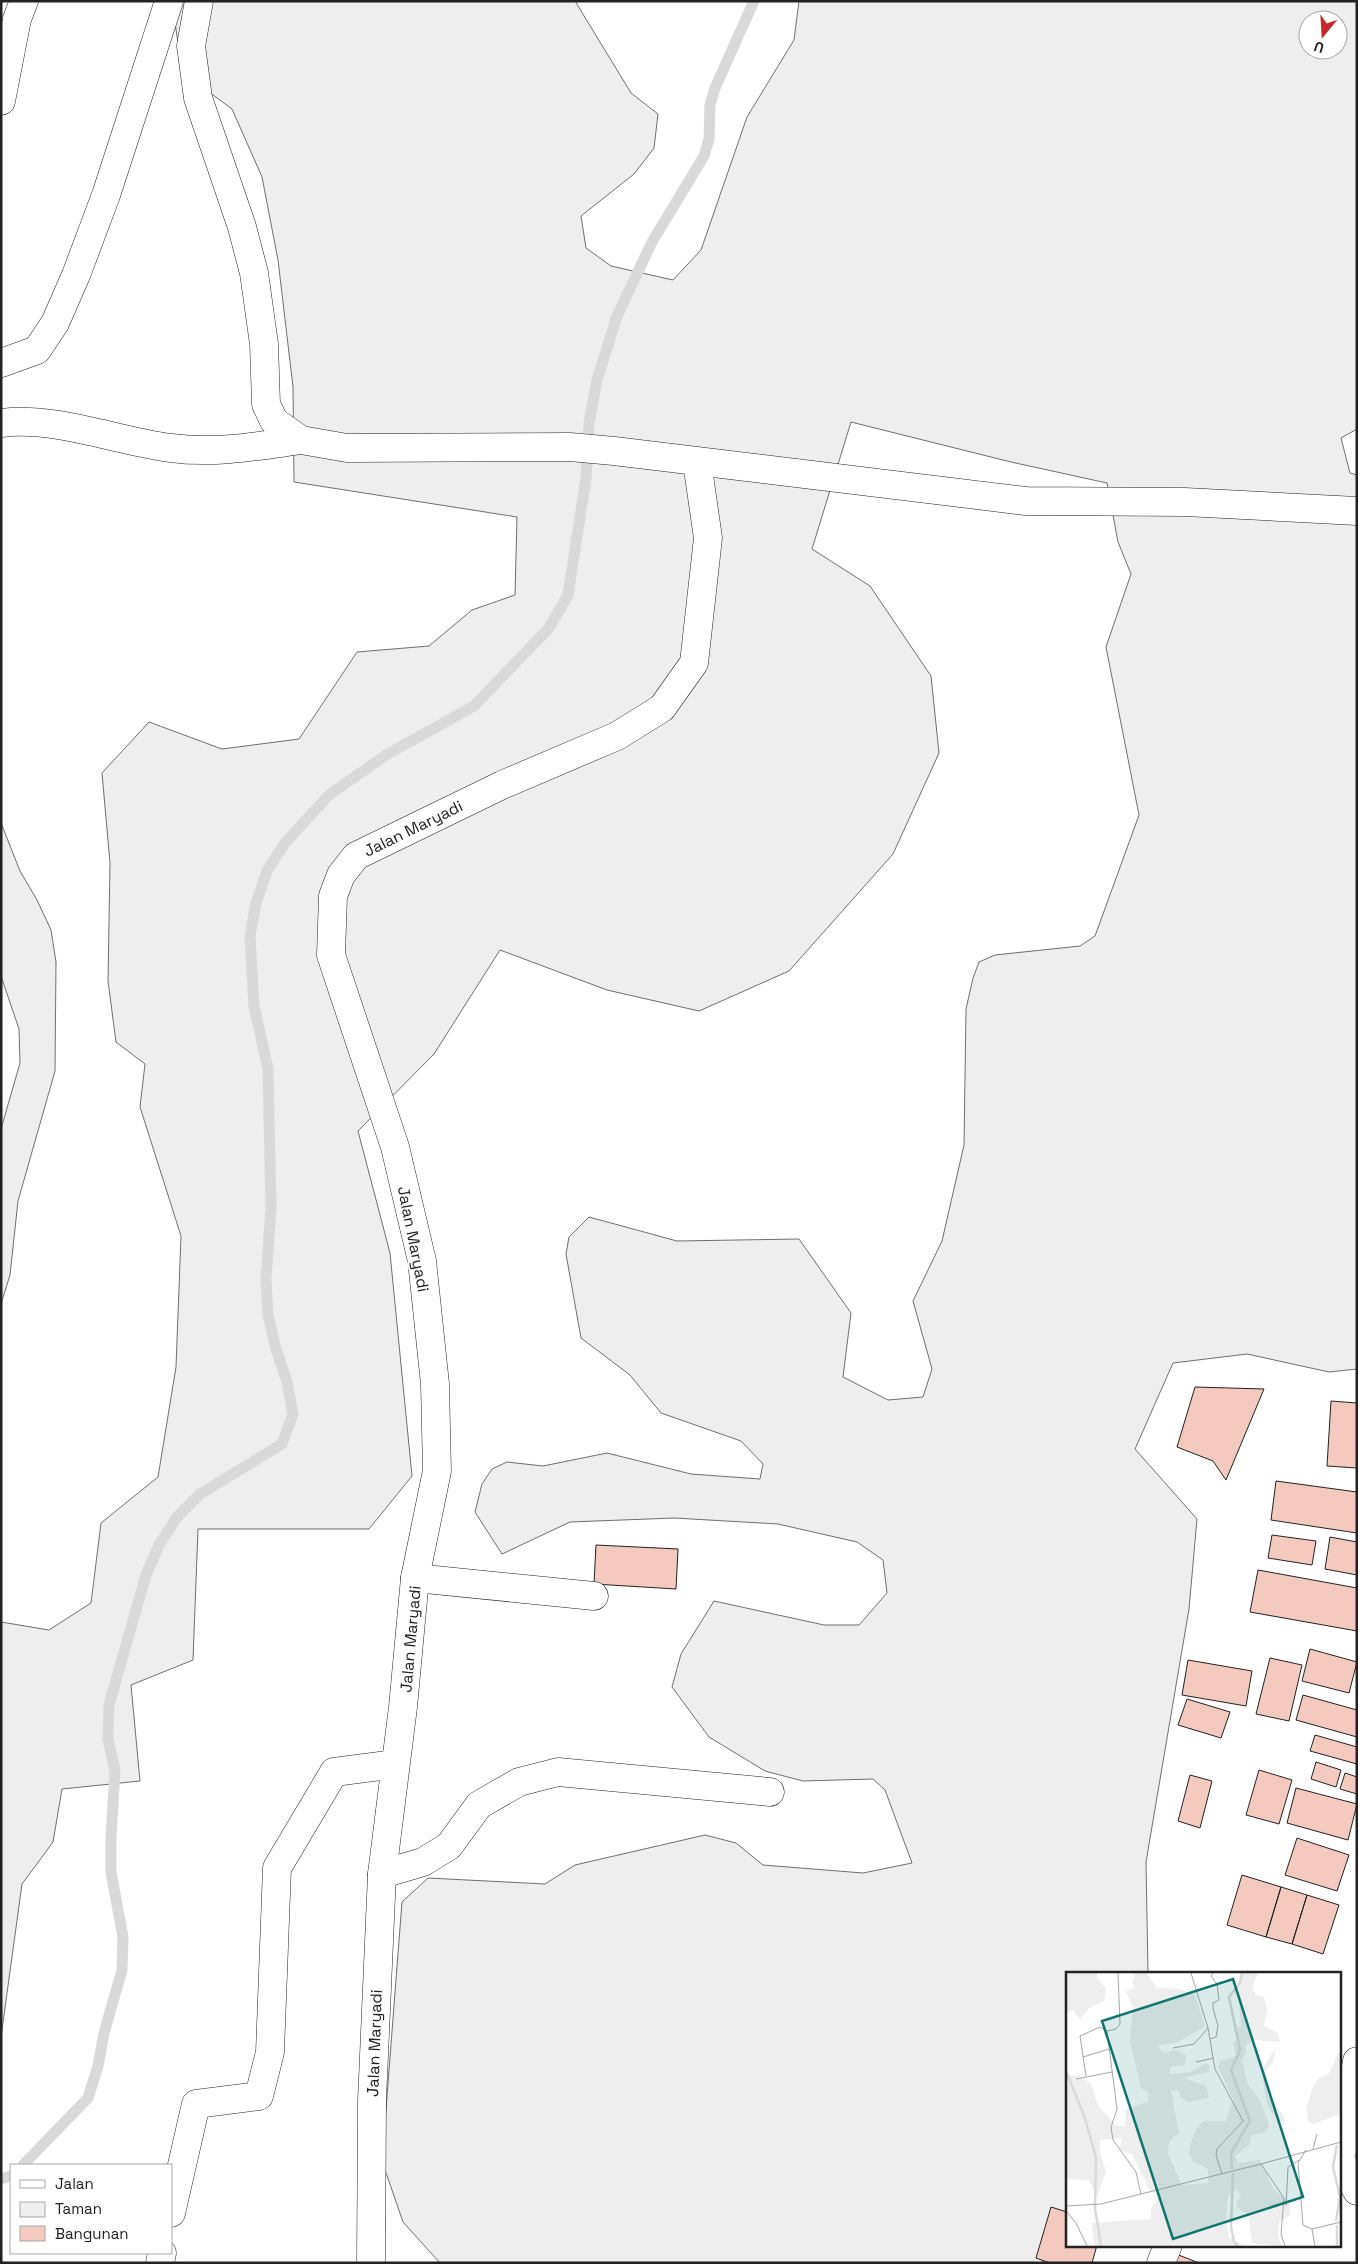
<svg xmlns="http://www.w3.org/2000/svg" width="1358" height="2264" viewBox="0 0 1358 2264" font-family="'Space Grotesk',sans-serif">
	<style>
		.green { fill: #eee; stroke: #6f6f6f; fill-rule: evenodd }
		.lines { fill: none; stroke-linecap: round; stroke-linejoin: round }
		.stream { stroke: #d9d9d9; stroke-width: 11 }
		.building { fill: #f3c9c0; stroke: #222 }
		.street-casing { stroke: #222; stroke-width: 29 }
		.secondary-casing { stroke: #222; stroke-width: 29 }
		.street { stroke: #fff; stroke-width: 28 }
		.secondary { stroke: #fff; stroke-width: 28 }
		.labels { text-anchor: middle; stroke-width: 4; stroke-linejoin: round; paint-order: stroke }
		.street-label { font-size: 16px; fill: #222; stroke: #fff }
		.inset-river { fill: none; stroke: #d9d9d9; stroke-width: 2.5 }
		.inset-road { fill: none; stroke: #a7a7a7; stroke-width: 1 }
		.view { fill: #0f766e; fill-opacity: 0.15; stroke: #0f766e; stroke-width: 2.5 }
		.inset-edge { fill: none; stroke: #222; stroke-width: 2.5 }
	</style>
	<rect width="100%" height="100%" fill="#fff"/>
	<!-- green -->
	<path class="green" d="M161 1H575L631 93 658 114 654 148 634 174 581 216 586 248 611 266 673 280 701 250 747 117 794 40 799 1H1357V429L1341 438 1350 473 1357 475V1369L1329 1372 1247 1354 1173 1363 1135 1449 1197 1519 1189 1609 1146 1862 1148 1973H1067V2208L1042 2263H440L403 2222 382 2161 402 1902 428 1878 545 1884 575 1865 705 1835 736 1843 763 1865 863 1873 912 1863 885 1790 873 1779 803 1781 765 1771 709 1737 672 1687 681 1654 714 1601 824 1625H859L887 1593 883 1560 857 1542 778 1524 674 1518 570 1522 502 1554 475 1512 482 1484 492 1469 507 1462 543 1466 607 1453 691 1474 760 1479 763 1464 741 1441 661 1413 630 1375 581 1338 566 1254 569 1237 589 1217 677 1241 799 1239 851 1313 843 1377 888 1400 923 1397 932 1369 913 1301 942 1241 964 1145 966 1009 973 978 979 962 995 955 1080 946 1095 936 1139 815 1106 647 1131 574 1118 542 1107 483 1011 462 851 422 812 549 870 586 931 676 939 753 893 854 789 971 699 1011 607 990 500 950 434 1054 358 1131 390 1253 412 1476 369 1529H198L193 1660 131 1685 140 1781 62 1789 53 1842 22 1884 1 2037V1622L49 1630 91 1603 101 1523 158 1477 176 1367 181 1236 140 1107 145 1064 116 1042 108 981 110 863 102 773 149 722 222 749 299 739 357 652 429 646 472 610 515 595 517 517 294 482 293 387 278 260 262 177 232 109 182 72 174 15ZM1308 20H1338V50H1308Z
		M1 823 20 871 37 900 51 930 56 962 55 1071 18 1201 10 1275 1 1304V1129L20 1063 19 1029 1 976Z"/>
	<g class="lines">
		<!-- stream -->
		<path class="stream" d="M23 2165 88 2098 98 2066 104 2033 122 1970 123 1937 111 1872V1837L115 1771 108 1739 109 1705 146 1575 159 1545 177 1517 200 1494 282 1444 293 1414 287 1382 276 1349 268 1315 266 1279 271 1208 268 1069 254 1006 250 936 256 903 267 871 285 843 329 795 386 755 474 706 549 628 568 595 586 478 589 423 597 380 617 316 652 242 704 156 709 139 710 105 715 88 754 1
			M1 2179 11 2176"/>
	</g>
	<!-- building -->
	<path class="building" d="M1195 1387 1264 1389 1226 1480 1213 1461 1177 1447Z
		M1331 1401 1357 1403V1468L1327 1466Z
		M1276 1481 1357 1492V1533L1271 1520Z
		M1272 1535 1316 1541 1312 1565 1268 1558Z
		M1330 1537 1357 1542V1575L1325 1569Z
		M596 1545 678 1549 676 1589 594 1584Z
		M1258 1570 1357 1588V1631L1250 1612Z
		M1310 1649 1357 1662 1349 1693 1302 1681Z
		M1270 1658 1302 1665 1289 1721 1256 1714Z
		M1188 1660 1252 1671 1246 1706 1182 1695Z
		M1303 1695 1357 1710V1737L1296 1720Z
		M1187 1699 1230 1712 1221 1738 1178 1725Z
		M1315 1735 1357 1747V1764L1310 1751Z
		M1316 1762 1341 1770 1336 1787 1311 1779Z
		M1259 1770 1292 1780 1279 1824 1246 1815Z
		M1345 1773 1357 1777V1794L1340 1789Z
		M1190 1775 1212 1781 1200 1828 1178 1821Z
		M1296 1788 1357 1804 1348 1840 1287 1823Z
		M1297 1838 1349 1855 1337 1891 1285 1875Z
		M1242 1875 1281 1887 1266 1937 1227 1925Z
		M1281 1887 1307 1895 1292 1944 1266 1937Z
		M1307 1895 1339 1905 1323 1954 1292 1944Z
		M1051 2207 1067 2212V2245H1097L1092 2263H1050L1036 2258Z
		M1176 2254 1199 2263H1173Z"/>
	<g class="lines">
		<!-- street casing -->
		<g class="street-casing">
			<path id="street" d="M1 101 17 19 24 1
				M1 363 37 350 55 323 76 275 106 195 169 1
				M415 1578 594 1596
				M382 1874 423 1862 449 1846 479 1805 519 1782 558 1772 770 1792
				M1339 2160H1341L1344 2132 1357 2061
				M1341 2160 1357 2191
				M171 2213 196 2104 259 2096 270 2052 277 1868 334 1772 388 1765 395 1767
				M160 2263 162 2253
				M1161 2263 1168 2245"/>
		</g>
		<!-- secondary casing -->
		<g class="secondary-casing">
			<path id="secondary" d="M199 1 191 46 198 98 242 227 254 273 264 344 266 404 274 421 301 440 347 448 570 447 614 451 1026 501 1185 502 1357 511
				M1 423C57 416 116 441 171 448 215 454 258 446 301 440
				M371 2263 372 2101 382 1874 403 1707 415 1578 437 1471 435 1384 422 1261 395 1147 331 955 333 896 341 875 356 856 502 785 617 736 662 708 694 663 708 538 697 462"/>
		</g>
		<!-- street -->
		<use href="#street" class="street"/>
		<!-- secondary -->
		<use href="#secondary" class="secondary"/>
	</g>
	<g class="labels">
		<!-- street labels -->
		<g class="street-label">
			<text transform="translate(413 828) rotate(-26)" y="6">Jalan Maryadi</text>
			<text transform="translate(414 1239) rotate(79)" y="6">Jalan Maryadi</text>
			<text transform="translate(410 1639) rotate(-85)" y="6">Jalan Maryadi</text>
			<text transform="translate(374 2043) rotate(-88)" y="6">Jalan Maryadi</text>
		</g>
	</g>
	<!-- overview -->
	<g transform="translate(1066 1972)">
		<rect width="275" height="275" fill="#fff"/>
		<path d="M0 1H31V6L40 16 38 29 23 36 14 48 7 38 0 41ZM66 1H80L91 16 114 17 129 23 139 54 112 70 91 74 98 81 108 78 120 83 119 93 104 95V102L125 100 140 91 144 94 143 100 118 106 140 114 143 126 122 130 114 125 113 119H105L113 161 103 169 102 182 116 213 142 211V197L127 189 123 182 125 170 131 156 138 149H160L167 127 152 95 154 89 170 84 167 71 172 66 168 58 175 54 172 12 175 1H192L186 15 190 23 198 25 201 38 198 54 212 61 214 70 189 68 179 73 180 81 176 88 181 111 194 128 203 153 200 160 185 163 183 173 169 184 172 191 194 188 207 216 224 231V243L213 250 212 263 216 274 186 271 182 243 170 234 175 222 170 218 162 223 160 246 163 265 178 274H28L26 251 85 247V237L94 224 83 217 66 182 53 178 56 166 34 168V181L40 199 31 225 23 208 0 207V103L13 104 25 112 32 133 50 154H59L60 137 82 130 83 121 75 116 64 69 67 36 60 19 69 16 66 9 69 5ZM210 76 207 90 200 98 202 123 218 144V154L203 137 199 123 196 97ZM272 81H275V142L247 152 242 149 240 136 247 115 253 106 263 101Z" fill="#eee"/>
		<path class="inset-river" d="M0 99 19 146 30 186 29 236 35 274M166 197 165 181 184 149 165 98 174 78 163 25 174 11 176 1M167 201 165 255 168 270 172 274M270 249 274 225 267 195 271 173M271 253V274"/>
		<path class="inset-road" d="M52 1 54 52 50 57 41 59 51 137 45 155 47 168 70 200 75 222M125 1 142 56 149 97 177 149 151 177 150 183 156 202M144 67 150 65 152 54 147 36V31L153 28 151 12 145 4 147 1M107 76 128 72 142 56M17 85 43 77M130 90 148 86M20 104 14 64 34 55 41 59M10 107 46 100M247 177 251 162M240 178 232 191 237 253 246 257 275 250M195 192 275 170M0 234 35 232 195 192 218 226 215 262 219 274M220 234 222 195 233 188M0 239 10 251 21 274M246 257 249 274"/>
		<path class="view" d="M167 7 237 225 107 267 36 49Z"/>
		<rect width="275" height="275" class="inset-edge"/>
	</g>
	<!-- border -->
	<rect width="1358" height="2264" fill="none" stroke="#222222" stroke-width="5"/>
	<!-- legend -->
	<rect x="10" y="2164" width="162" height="90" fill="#ffffff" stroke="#a7a7a7"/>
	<rect x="20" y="2180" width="25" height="8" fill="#ffffff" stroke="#a7a7a7"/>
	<text x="55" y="2189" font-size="15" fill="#222222">Jalan</text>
	<rect x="20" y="2202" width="25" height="15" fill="#eeeeee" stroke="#a7a7a7"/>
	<text x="55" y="2214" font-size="15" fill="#222222">Taman</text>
	<rect x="20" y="2226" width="25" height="15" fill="#f3c9c0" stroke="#a7a7a7"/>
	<text x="55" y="2239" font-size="15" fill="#222222">Bangunan</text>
	<!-- north arrow -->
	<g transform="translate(1323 35) rotate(198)"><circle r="24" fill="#ffffff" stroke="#a7a7a7"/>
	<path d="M0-4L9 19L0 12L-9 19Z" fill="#c62828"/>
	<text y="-8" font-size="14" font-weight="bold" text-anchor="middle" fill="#222222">U</text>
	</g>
</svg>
